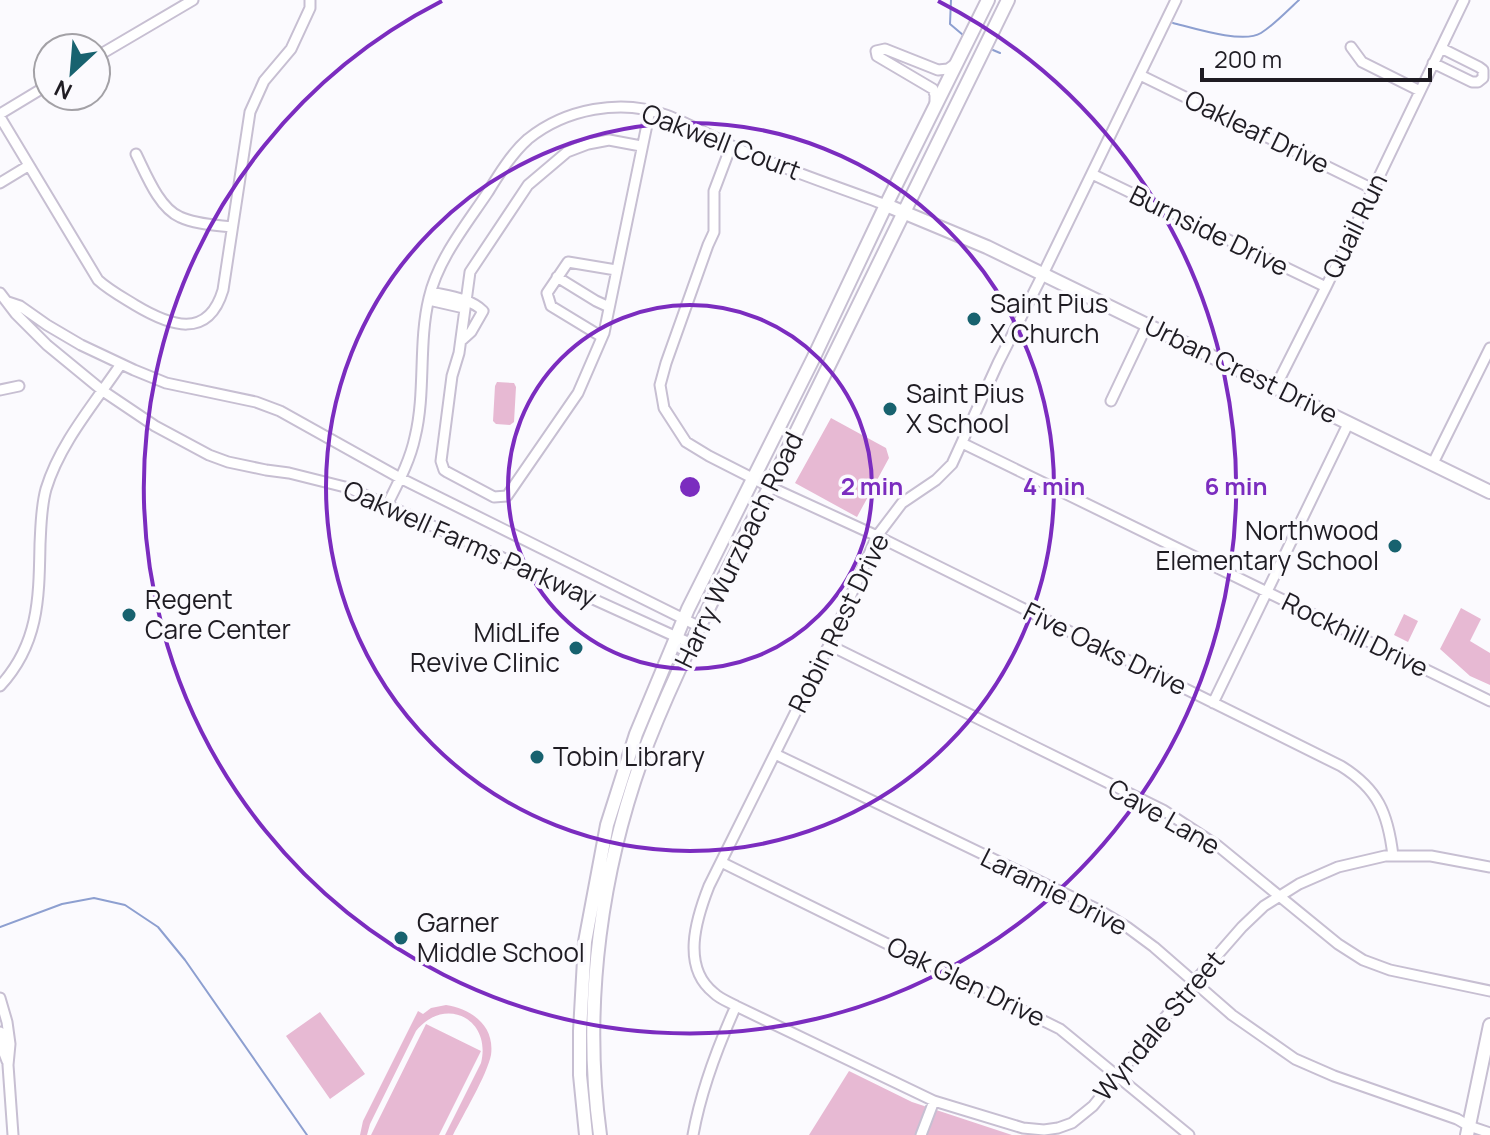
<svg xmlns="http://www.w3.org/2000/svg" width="1490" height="1135" viewBox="0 0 1490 1135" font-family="Manrope,sans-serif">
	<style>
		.green { fill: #e7b9d3 }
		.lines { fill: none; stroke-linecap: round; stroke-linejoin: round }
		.stream { stroke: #8d9fd0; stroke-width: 2 }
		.street-casing { stroke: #c7bfd2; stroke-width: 13 }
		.secondary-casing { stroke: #c7bfd2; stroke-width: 16 }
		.street { stroke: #fff; stroke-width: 9 }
		.secondary { stroke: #fff; stroke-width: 12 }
		.ring { fill: none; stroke: #7b2cbf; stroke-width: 4 }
		.poi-dot { fill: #18626f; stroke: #fbfafe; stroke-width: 3 }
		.labels { text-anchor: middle; stroke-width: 7; stroke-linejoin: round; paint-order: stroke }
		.street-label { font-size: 26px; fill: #1f1c23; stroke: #fbfafe }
		.poi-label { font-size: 26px; fill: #1f1c23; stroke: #fbfafe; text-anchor: start }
		.centre { fill: #7b2cbf; stroke: #fbfafe; stroke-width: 4 }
		.ring-label { font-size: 24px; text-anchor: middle; font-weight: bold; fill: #7b2cbf; stroke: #fbfafe; stroke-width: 7; stroke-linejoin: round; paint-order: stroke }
	</style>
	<rect width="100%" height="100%" fill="#fbfafe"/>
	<!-- green -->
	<path class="green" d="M497 382 514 383 516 387 514 422 510 425 496 424 493 421 495 386Z
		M831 418 886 448 889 458 857 517 795 483Z
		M1461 608 1481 619 1470 641 1490 653V685L1470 676 1440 649Z
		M1404 614 1418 621 1408 642 1394 635Z
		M446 1005C471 1009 495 1025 491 1055 487 1075 463 1115 453 1135H445L481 1063C492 1019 445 995 416 1031L370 1124 367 1135H360L363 1121 418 1011 423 1014 431 1008Z
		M320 1012 365 1074 330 1099 286 1036Z
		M426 1024 481 1051 439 1135H371Z
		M849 1071 912 1102 1012 1135H809Z"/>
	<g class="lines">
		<!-- stream -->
		<path class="stream" d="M951 0 950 24 963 35
			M1173 23C1193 28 1243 44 1261 33 1274 25 1287 11 1299 0
			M993 50 1000 53
			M0 927 62 904 94 898 125 905 158 927 185 960 307 1135"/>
		<!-- street casing -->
		<g class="street-casing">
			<path id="street" d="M1176 0 1043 274 998 363 952 464 936 480 902 503 877 536 829 645 709 886C696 919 681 967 714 993 720 999 729 1002 736 1006L934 1101 1023 1128 1044 1130 1058 1128 1072 1123 1093 1106 1193 983 1242 927 1264 906 1299 884 1338 867 1385 856H1431L1490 867
				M1351 47 1362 62 1420 91
				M876 51 877 56 933 89 935 95V103
				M876 51 885 49 938 70 948 69 955 64
				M96 57 193 0
				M1433 63 1472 82H1478L1483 78V70L1479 67 1441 48
				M1140 75 1373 189
				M0 114 48 85
				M0 117 98 280C109 290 122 297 135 305 170 326 208 340 223 290L250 112 264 81 291 49 310 8V0
				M641 146 609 140 588 144 567 152 528 185 470 272 459 353 452 376 441 461 444 470 447 472 494 497 507 496 578 393 604 333 650 110
				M731 146 714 191V232L708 245 666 363 660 385 664 408 686 442 709 456 770 487 877 536 1341 766C1378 789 1388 813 1393 856
				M136 154C146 174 159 208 180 217 195 224 215 225 231 227
				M1092 174 1326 287
				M0 183 28 166
				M557 277 596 301 609 307
				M431 292C448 296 470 298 483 311L471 332 461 341
				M0 293 16 314 47 345 103 391 155 426 209 455 228 462 266 470 289 473 349 488 692 644
				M429 300 464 308
				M8 302 20 306 47 325 81 345 134 370 166 383 256 402 280 411 400 478 700 627
				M602 337 551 306 547 293 568 262 616 270
				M1275 388 1326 287 1464 0
				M0 390 19 386
				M1111 401 1147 325
				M962 443 1490 701
				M1433 463 1490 348
				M387 505C398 483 410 461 415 437 426 392 418 343 429 298 438 259 466 225 488 192 499 174 512 153 528 139 565 109 621 98 666 115 693 125 717 140 743 151 790 171 838 187 886 205
				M829 645 1163 810 1218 846 1338 944 1363 960 1390 970 1490 991
				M0 686C39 644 39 598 40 544 41 525 41 507 46 489 60 443 94 404 121 364
				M1213 703 1349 422
				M775 754 1099 910 1127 927 1154 947 1232 1015 1295 1059 1334 1076 1457 1119 1469 1126 1490 1133
				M721 862 1060 1029 1189 1135
				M0 998 7 1022 10 1044 8 1065 13 1135
				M0 1032 1 1045 7 1061
				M693 1135C701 1090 717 1048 736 1006
				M921 1135 934 1101"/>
		</g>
		<!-- secondary casing -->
		<g class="secondary-casing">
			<path id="secondary" d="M886 205 987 247 1490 492
				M586 1135 580 1075V1031L585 942 607 825 636 734 688 609 813 359 886 205 988 0
				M600 1135C582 1003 601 866 648 742 687 643 740 549 786 453 859 302 933 151 1008 0
				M1467 1135 1490 1025"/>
		</g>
		<!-- street -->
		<use href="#street" class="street"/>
		<!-- secondary -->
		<use href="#secondary" class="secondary"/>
	</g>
	<!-- distance rings -->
	<g class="ring">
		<circle cx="690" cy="487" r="182"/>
		<circle cx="690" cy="487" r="364"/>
		<path d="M938 1A546 546 0 1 1 442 1"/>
	</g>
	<!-- markers -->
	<g class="poi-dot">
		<circle cx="974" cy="319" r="8"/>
		<circle cx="890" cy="409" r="8"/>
		<circle cx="1395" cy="546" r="8"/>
		<circle cx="129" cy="615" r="8"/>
		<circle cx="576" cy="648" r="8"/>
		<circle cx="537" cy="757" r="8"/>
		<circle cx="401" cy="938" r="8"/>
	</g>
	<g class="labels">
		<!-- street labels -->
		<g class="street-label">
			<text transform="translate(1257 132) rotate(26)" y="9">Oakleaf Drive</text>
			<text transform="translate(721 142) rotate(21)" y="9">Oakwell Court</text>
			<text transform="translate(1355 226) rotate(-64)" y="9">Quail Run</text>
			<text transform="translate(1209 231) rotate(26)" y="9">Burnside Drive</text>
			<text transform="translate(1241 370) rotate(26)" y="9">Urban Crest Drive</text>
			<text transform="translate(470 544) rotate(24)" y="9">Oakwell Farms Parkway</text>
			<text transform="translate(739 550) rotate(-64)" y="9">Harry Wurzbach Road</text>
			<text transform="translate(839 623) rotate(-64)" y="9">Robin Rest Drive</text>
			<text transform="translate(1355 635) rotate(26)" y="9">Rockhill Drive</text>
			<text transform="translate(1105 649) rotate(26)" y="9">Five Oaks Drive</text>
			<text transform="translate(1164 817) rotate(30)" y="9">Cave Lane</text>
			<text transform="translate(1054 892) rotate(27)" y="9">Laramie Drive</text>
			<text transform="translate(966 982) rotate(26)" y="9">Oak Glen Drive</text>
			<text transform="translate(1159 1026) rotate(-50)" y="9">Wyndale Street</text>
		</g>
		<!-- poi labels -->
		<g class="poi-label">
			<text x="990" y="313">Saint Pius<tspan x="990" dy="30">X Church</tspan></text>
			<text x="906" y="403">Saint Pius<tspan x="906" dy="30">X School</tspan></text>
			<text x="1379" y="540" text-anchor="end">Northwood<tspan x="1379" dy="30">Elementary School</tspan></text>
			<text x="145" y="609">Regent<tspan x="145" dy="30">Care Center</tspan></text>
			<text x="560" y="642" text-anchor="end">MidLife<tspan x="560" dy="30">Revive Clinic</tspan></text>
			<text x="553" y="766">Tobin Library</text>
			<text x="417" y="932">Garner<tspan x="417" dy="30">Middle School</tspan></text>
		</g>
	</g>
	<circle cx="690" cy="487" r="12" class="centre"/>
	<g class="ring-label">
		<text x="872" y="495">2 min</text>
		<text x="1054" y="495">4 min</text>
		<text x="1236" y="495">6 min</text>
	</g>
	<!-- north arrow -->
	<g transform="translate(72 72) rotate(206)"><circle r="38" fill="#fbfafe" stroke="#a3a1a6" stroke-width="2"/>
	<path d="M0-6L14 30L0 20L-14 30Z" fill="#18626f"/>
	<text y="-12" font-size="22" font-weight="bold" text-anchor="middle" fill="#1f1c23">N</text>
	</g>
	<!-- scale -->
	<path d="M1202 68v12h228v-12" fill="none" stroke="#1f1c23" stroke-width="4"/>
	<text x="1214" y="68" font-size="24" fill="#1f1c23" stroke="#fbfafe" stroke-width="6" paint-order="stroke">200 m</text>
</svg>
